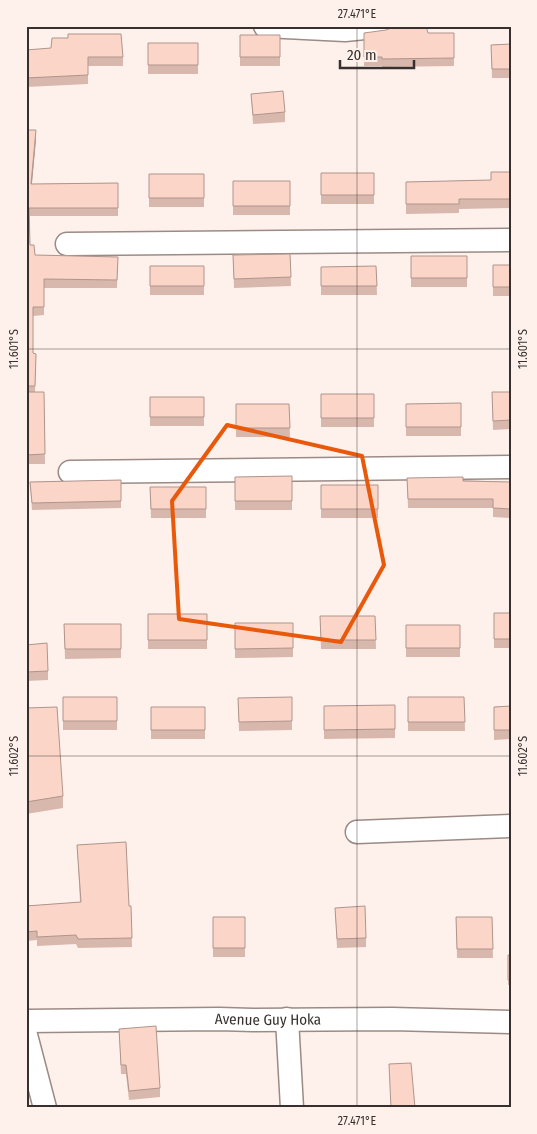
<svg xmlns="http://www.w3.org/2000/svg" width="537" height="1134" viewBox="0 0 537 1134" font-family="'Fira Sans Condensed',sans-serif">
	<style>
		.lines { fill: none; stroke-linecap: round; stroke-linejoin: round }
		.minor-casing { stroke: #9b8b85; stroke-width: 25 }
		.minor { stroke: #fff; stroke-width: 22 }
		.wall { fill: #d8b7ac }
		.shaded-wall { fill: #b0958c }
		.building { fill: #fbd5c8; stroke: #b0958c }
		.marked { fill: none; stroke: #e8590c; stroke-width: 4; stroke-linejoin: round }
		.ticks { fill: none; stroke: #37302e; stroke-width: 1; stroke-opacity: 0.45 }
		.labels { text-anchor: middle; stroke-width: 4; stroke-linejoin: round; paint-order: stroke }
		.street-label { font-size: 15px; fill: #37302e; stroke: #fef0eb }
		.neatline { fill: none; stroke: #37302e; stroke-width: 2 }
		.ticks-label { font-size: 12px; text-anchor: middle; fill: #37302e }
	</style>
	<rect width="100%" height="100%" fill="#fef0eb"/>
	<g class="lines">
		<!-- minor casing -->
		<g class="minor-casing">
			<g id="minor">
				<path d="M265 26 345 30 384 26"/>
				<path d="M67 244 511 240"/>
				<path d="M70 472 511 467"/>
				<path d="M357 832 511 826"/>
				<path d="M287 1019 292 1108"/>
				<path id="s1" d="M26 1021 219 1019 253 1020 392 1019 511 1022"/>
				<path d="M26 1035 45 1108"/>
			</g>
		</g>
		<!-- minor -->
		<use href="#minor" class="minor"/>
	</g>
	<!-- wall -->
	<path class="wall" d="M364 33H454V66L382 67V66H364Z
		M240 35H280V66H240Z
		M148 43H198V74H148Z
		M511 44V78H492L491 45Z
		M26 50 123 57V66H88V84L26 87Z
		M251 94 285 112V122L253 124Z
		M26 130 36 139 32 184 118 183V216H30V245L35 255 118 257 117 288H44V315L33 316V353L36 354 35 392H44L45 464H26Z
		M511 172V208L459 209V213L406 214V182L491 180Z
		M321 173H374V204H321Z
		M149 174H204V207H149Z
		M233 181H290V215H233Z
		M290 254 291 286 234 288 233 255Z
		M411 256H467V287H411Z
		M493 265H511V296H493Z
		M150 266H204V295H150Z
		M376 266 377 295H321V267Z
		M492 392H511V429L493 430Z
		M321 394H374V427H321Z
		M150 397H204V426H150Z
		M461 403V436H406V404Z
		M236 404H289L290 437H236Z
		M292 476V510H235V477Z
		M407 478 511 482V518L493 517V508H408Z
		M121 480V508L32 510 30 482Z
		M321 485H378V518H321Z
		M150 487H206V518H151Z
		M494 613H511V648H494Z
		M148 614H207V649H148Z
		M320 616H375L376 649H321Z
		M235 623H293V657L235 658Z
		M64 624H121V658L65 659Z
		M406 625H460V657H406Z
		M26 645 48 671V680L26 681Z
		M63 697H117V730H63Z
		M292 697V730L239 731 238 698Z
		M408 697H464L465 731H408Z
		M395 705V738L324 739V706Z
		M511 706V739L494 740V707Z
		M151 707H205V739H151Z
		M26 708 63 796V808L26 814Z
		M77 845 129 906H131L132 947 78 948 76 944 37 946V940L26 941V906L80 902Z
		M335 908 366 938V947L337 948Z
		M213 917H245V957H213Z
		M456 917H492L493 958H457Z
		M508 955H511V985H508Z
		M119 1029 160 1088V1097L129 1100 126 1074H121Z"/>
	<!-- shaded-wall -->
	<path class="shaded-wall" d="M36 130V139L31 192V184Z"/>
	<!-- building -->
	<path class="building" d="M393 26H426L428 33H454V58L382 59V57H364V33L386 30 391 28Z
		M68 34H121L123 57H88V75L26 78V50L51 48 52 38H68Z
		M240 35H280V57H240Z
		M148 43H198V65H148Z
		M511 44V69H492L491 45Z
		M283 91 285 112 253 115 251 94Z
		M26 130H36L31 184 118 183V208H29L30 245H34L35 255 118 257 117 280 44 279V307H33V353L36 354 35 386H26Z
		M491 172H511V199H459V204H406V182L491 180Z
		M321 173H374V195H321Z
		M149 174H204V198H149Z
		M233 181H290V206H233Z
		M290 254 291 277 234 279 233 255Z
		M411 256H467V278H411Z
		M493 265H511V287H493Z
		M150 266H204V286H150Z
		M376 266 377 286H321V267Z
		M26 392H44L45 454 26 455Z
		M492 392H511V420L493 421Z
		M321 394H374V418H321Z
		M150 397H204V417H150Z
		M461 403V427H406V404Z
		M236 404H289L290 428H236Z
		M292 476V501H235V477Z
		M463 477V481L511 482V509L493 508V499H408L407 478Z
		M121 480V501L32 503 30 482Z
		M321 485H378V509H321Z
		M150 487H206V509H151Z
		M494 613H511V639H494Z
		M148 614H207V640H148Z
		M320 616H375L376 640H321Z
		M235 623H293V648L235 649Z
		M64 624H121V649H65Z
		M406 625H460V648H406Z
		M47 643 48 671 26 672V645Z
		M63 697H117V721H63Z
		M292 697V721L239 722 238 698Z
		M408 697H464L465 722H408Z
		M395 705V729L324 730V706Z
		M511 706V730H494V707Z
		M57 707 63 796 26 802V708Z
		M151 707H205V730H151Z
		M126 842 129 906H131L132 938 78 939 76 935 37 937V931L26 932V906L81 902 77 845Z
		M365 906 366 938 337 939 335 908Z
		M213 917H245V948H213Z
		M456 917H492L493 949H457Z
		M508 955H511V980H508Z
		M156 1026 160 1088 129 1091 126 1065H121L119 1029Z
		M411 1063 415 1108H391L389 1064Z"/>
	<!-- marked area -->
	<path class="marked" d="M227 425 362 456 384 565 341 642 179 619 172 501Z"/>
	<!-- ticks -->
	<path class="ticks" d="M357 26V1108M26 349H511M26 756H511"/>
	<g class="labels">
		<!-- street labels -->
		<g class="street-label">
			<text dy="5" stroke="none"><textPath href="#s1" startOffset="242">Avenue Guy Hoka</textPath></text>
		</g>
	</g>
	<!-- border -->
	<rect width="537" height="1134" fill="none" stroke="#fef0eb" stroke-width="55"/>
	<!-- scale -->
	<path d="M340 60v8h74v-8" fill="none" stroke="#37302e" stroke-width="2.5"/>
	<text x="347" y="60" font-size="15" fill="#37302e" stroke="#fef0eb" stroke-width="4" paint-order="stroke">20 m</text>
	<rect x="28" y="28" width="482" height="1078" class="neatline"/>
	<g class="ticks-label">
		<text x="357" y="18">27.471°E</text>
		<text transform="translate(14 349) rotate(-90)" y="4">11.601°S</text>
		<text transform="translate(523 349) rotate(-90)" y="4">11.601°S</text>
		<text transform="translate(14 756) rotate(-90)" y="4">11.602°S</text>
		<text transform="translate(523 756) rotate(-90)" y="4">11.602°S</text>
		<text x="357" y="1125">27.471°E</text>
	</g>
</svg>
